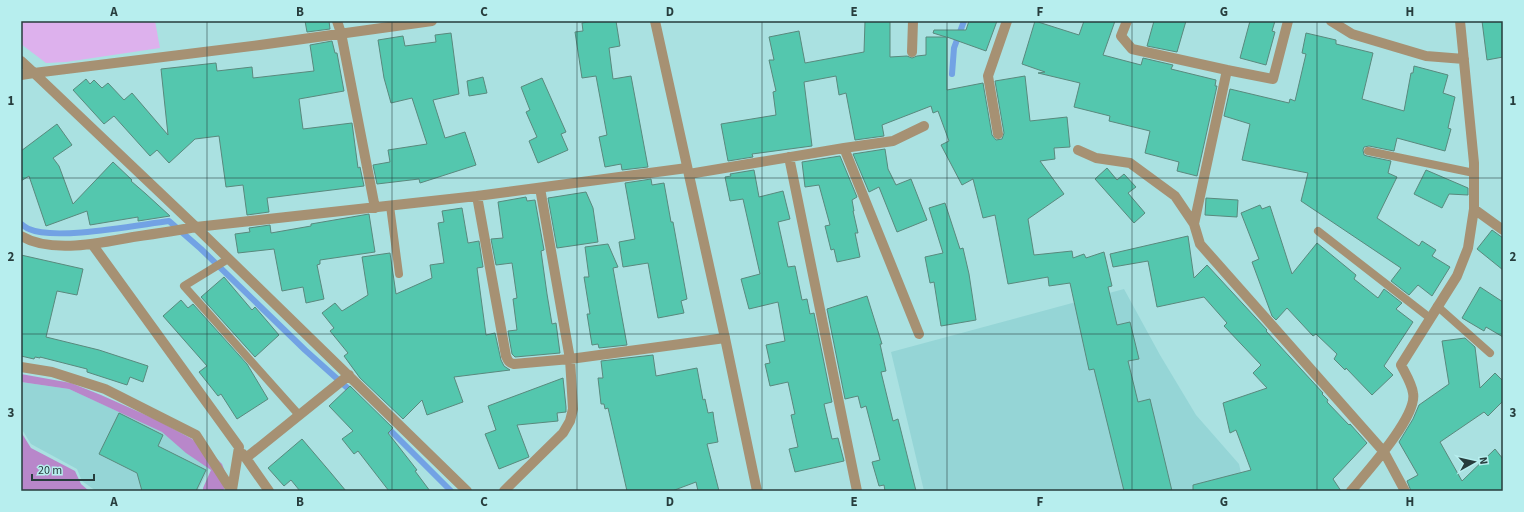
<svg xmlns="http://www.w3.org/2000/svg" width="1524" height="512" viewBox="0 0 1524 512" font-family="'Source Sans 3',sans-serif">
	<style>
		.built { fill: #95d5d6 }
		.green { fill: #ddb1ed }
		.forest { fill: #b887ca }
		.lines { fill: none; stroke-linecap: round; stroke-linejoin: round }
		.stream { stroke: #72a2e4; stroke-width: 6 }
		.building { fill: #54c7ae; stroke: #59897d }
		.service { stroke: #a69173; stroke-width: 8 }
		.minor { stroke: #a69173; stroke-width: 10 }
		.tertiary { stroke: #a69173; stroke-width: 10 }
		.grid { fill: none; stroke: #273d3d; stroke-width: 1; stroke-opacity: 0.55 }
		.neatline { fill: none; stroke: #273d3d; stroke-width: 1.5 }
		.grid-label { font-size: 13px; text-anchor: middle; font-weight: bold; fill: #273d3d }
	</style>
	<rect width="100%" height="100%" fill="#aae1e1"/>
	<!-- built -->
	<path class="built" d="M1124 289 1160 355 1196 415 1239 464 1245 491H924L891 352Z
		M21 382 69 389 187 443 211 464 198 491H96L82 481 77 469 31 444 21 428Z"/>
	<!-- green -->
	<path class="green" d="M21 21H155L160 48 66 62 46 63 21 44Z"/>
	<!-- forest -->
	<path class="forest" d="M21 374 71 383 101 395 157 420 192 439 214 456 222 464 232 490 225 488 222 491H203V488L211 470 186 453 162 432 69 389 21 382Z
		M21 432 31 448 75 471 81 484 89 491H21Z"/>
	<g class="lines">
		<!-- stream -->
		<path class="stream" d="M952 74 954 48 964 21
			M21 224C23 225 26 228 29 229 55 241 137 225 169 221L201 249 305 350 353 393
			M385 425 451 491"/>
	</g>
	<!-- building -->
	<path class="building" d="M305 21H329L330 29 307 32Z
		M594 21H616L620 46 609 48 613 79 631 76 648 167 622 170 621 164 605 167 599 137 607 135 596 76 582 78 575 32 583 31 582 23Z
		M865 21H890V57L907 56 912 58 917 56 926 55V37H946L933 33 934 30H966L969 21H997L986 51 947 37V90L983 83 992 135 996 140 1002 139 1004 133 995 81 1025 76 1030 121 1067 117 1070 147 1054 148 1055 159 1040 161 1064 194 1028 219 1034 255 1072 251 1073 258 1084 254 1086 258 1104 252 1112 286 1108 287 1117 325 1130 322 1139 359 1128 361 1138 402 1150 399 1172 491H1124L1094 369 1089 370 1070 283 1049 286 1048 277 1008 284 995 215 983 218 973 179 962 185 941 145 949 141 938 111 933 113 931 106 882 125 884 136 855 140 846 93 839 95 836 76 804 82 812 146 752 154 753 157 728 161 721 124 776 115 773 92 776 91 769 60H774L769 37 799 31 805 63 864 52Z
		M1035 21 1079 35 1084 21H1115L1103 55 1141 65 1143 58 1173 65 1171 69 1216 80 1215 86H1217L1197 176 1177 171 1179 162 1145 153 1150 131 1109 121 1110 116 1074 107 1080 83 1038 73 1045 72 1022 64Z
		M1154 21H1186L1177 52 1147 46Z
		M1250 21H1275L1272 31 1275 32 1266 65 1240 58Z
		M1482 21H1503V57L1487 60Z
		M451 33 459 94 433 100 445 138 465 132 476 165 420 183 419 179 377 184 373 165 390 162 388 150 427 144 412 98 391 103 384 78 378 40 403 36 405 46 436 42 435 35Z
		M1306 33 1336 40V44L1373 53 1362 99 1404 111 1411 73H1413L1414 66 1448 75 1443 93 1455 97 1448 128 1451 129 1445 151 1397 138 1394 151 1369 146 1364 147 1363 150 1364 155 1367 156 1391 161 1388 173 1397 177 1377 218 1419 246 1422 241 1436 250 1432 256 1450 267 1432 296 1418 285 1409 295 1391 281 1401 268 1301 201 1308 173 1242 160 1250 124 1224 116 1230 89 1289 103 1290 99 1295 101 1306 54 1302 53Z
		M332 41 335 53H337L344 91 299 99 303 129 352 123 358 168 360 167 364 186 267 198 269 212 247 215 243 185 226 187 219 136 195 139 169 163 157 150 150 156 114 116 104 124 73 90 86 79 90 84 94 80 102 88 108 83 124 100 132 93 168 135 161 69 216 63 217 71 252 67 253 78 314 71 310 45Z
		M483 77 487 93 469 96 467 81Z
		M542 78 566 132 561 134 568 150 538 163 529 141 537 137 526 112 530 110 521 87Z
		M57 124 72 145 53 158 59 166 73 204 113 162 132 180 131 181 146 194 170 216 138 221V217L90 225 87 211 46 226 29 176 21 181V151Z
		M885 149 888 169 896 185 911 179 927 220 897 232 879 187 869 192 853 154Z
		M840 156 857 197 852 200 854 211H853L858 233H855L860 257 837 262 834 249 831 250 825 226 830 225 819 185 805 187 802 162Z
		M1107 168 1117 180 1124 174 1136 187 1128 193 1145 213 1134 223 1095 179Z
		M754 170 759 197 783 191 790 219 778 222 788 267 795 266 802 300 807 299 810 314 814 313 832 402 824 404 832 439 838 438 844 461 795 472 789 449 798 447 791 415 795 414 788 382 770 386 765 364 770 363 766 345 785 341 778 302 749 309 741 279 760 274 743 199 730 201 725 177 731 176 730 174Z
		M1426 170 1468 188V195L1449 194 1442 208 1414 194Z
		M651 179 652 185 664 183 671 222H673L687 299 681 301 684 313 658 318 648 263 623 267 619 242 635 239 625 183Z
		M586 192 593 208 598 242 557 248 548 198Z
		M526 197 527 201 535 200 544 250 541 251 547 294 552 324 556 323 560 353 515 357 512 354 508 331 517 330 513 299 517 298 512 263 496 265 491 239 503 238 498 202Z
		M1206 198 1238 200 1237 217 1205 215Z
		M945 203 960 249 963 248 969 274 976 320 941 326 934 282 930 283 925 257 943 253 929 208Z
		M1260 205 1262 209 1270 206 1292 274 1317 243 1356 275 1354 279 1378 298 1384 289 1402 303 1396 309 1413 322 1384 366 1393 375 1372 395 1346 368 1345 370 1334 359 1337 354 1316 334 1313 336 1287 308 1276 320 1272 316 1252 262 1259 259 1241 213Z
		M462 208 468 243 479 241 483 267 477 268 486 335 495 333 501 360 504 366 510 370 454 377 463 402 427 415 422 400 403 419 360 378 344 356 348 353 330 331 334 328 322 313 335 303 342 311 368 295 362 257 390 253 396 294 432 278 430 265 444 263 438 223 444 222 442 211Z
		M369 214 375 252 320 260V264L317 265 324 299 306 303 303 287 282 291 274 249 238 253 235 234 250 232 249 228 270 225 271 233 311 226V224Z
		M1492 230 1503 238V270L1477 249Z
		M1188 236 1194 278 1207 265 1267 330 1266 331 1323 393 1322 394 1328 400 1327 402 1349 425 1350 424 1367 443 1333 479 1341 491H1193V485L1251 470 1236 430 1230 433 1223 403 1267 388 1253 373 1261 365 1224 326 1227 323 1204 297 1157 307 1148 261 1113 267 1110 254Z
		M608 244 618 267 613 268 627 345 599 348 598 344 592 345 587 314H590L584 277H589L585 247Z
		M21 255 83 269 77 295 57 291 46 337 99 350 148 366 143 382 130 377 127 385 87 372V369L40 357V358L35 357 34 359 21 356Z
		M224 277 252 310 255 307 279 335 255 357 201 297Z
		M1480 287 1503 302V337L1486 327 1484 331 1462 318Z
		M867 296 882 344H880L886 371 881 372 893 421 898 419 916 491H885L884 485 879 486 872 462 880 460 866 406 861 408 858 396 845 399 827 309Z
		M181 300 188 308 193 304 247 364 268 399 237 419 221 394 218 396 199 372 207 366 163 316Z
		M1465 338 1475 347 1480 388 1495 373 1503 381V401L1488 416 1484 412 1440 442 1462 481 1495 449 1503 459V491H1411L1407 481 1418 475 1399 442 1413 419 1419 405 1449 384 1442 341Z
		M653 355 656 376 697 368 703 400 705 399 708 413 713 412 714 420 718 442 707 444 719 491H698L696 482 672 491H627L608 408 605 409 604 404H601L598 378H603L601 361Z
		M563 378 566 407V412L557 413 558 421 517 425 529 457 499 469 485 434 496 430 488 406Z
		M350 386 393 428 388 433 417 470 415 471 430 491H389L358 451 354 454 342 439 353 431 329 406Z
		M119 413 163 435 158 446 206 470 196 491H142L137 473 99 454Z
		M302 439 331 473 346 491H300L291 480 284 486 268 468Z"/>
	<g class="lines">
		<!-- service -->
		<path class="service" d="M1368 151 1474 173
			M390 206 399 274
			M1318 231 1430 318
			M228 259 184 286 299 415
			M1437 306 1490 353"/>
		<!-- minor -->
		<path class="minor" d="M337 21 341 33 375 208
			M432 21 260 45 34 73 196 227 477 196 687 168
			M1127 21 1121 36 1132 49 1227 70 1194 224 1200 244 1384 452 1405 491
			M1331 21 1352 34 1426 56 1464 59
			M912 52 913 21
			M21 61 34 73
			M1227 70 1273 79 1288 21
			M21 75 34 73
			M998 134 988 76 1007 21
			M844 148 919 334
			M1078 150 1096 158 1130 163 1175 196 1194 224
			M789 157 857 491
			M689 174 844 148 893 141 924 126
			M477 196 506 356C508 361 509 363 514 364L570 359 725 338
			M1474 209 1503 230
			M21 236C52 254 99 243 133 237 154 234 175 231 196 227L467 491
			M92 244 239 447 232 490
			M21 367 52 372 105 389 196 435 232 491
			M243 454 269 491
			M246 458 349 375
			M504 491 563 433 570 421 573 409 570 359 540 188
			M1351 491C1366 473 1418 416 1413 393 1412 384 1405 373 1401 365L1457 276 1468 248 1474 209V163L1460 21"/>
		<!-- tertiary -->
		<path class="tertiary" d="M655 21 725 338 757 491"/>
	</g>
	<!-- grid -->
	<path class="grid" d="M207 21V491M392 21V491M577 21V491M762 21V491M947 21V491M1132 21V491M1317 21V491M21 178H1503M21 334H1503"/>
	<!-- border -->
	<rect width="1524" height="512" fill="none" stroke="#b7eeee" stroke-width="44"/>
	<!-- north arrow -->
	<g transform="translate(1474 462) rotate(82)" stroke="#b7eeee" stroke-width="3" paint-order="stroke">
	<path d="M0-3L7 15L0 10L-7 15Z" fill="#273d3d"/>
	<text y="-6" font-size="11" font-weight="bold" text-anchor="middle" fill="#273d3d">N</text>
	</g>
	<!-- scale -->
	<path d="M32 474v6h62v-6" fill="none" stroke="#273d3d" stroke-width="2"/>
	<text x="38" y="474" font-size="12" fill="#273d3d" stroke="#b7eeee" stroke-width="3" paint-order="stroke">20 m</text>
	<rect x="22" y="22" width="1480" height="468" class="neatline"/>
	<g class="grid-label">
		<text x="114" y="16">A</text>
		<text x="300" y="16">B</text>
		<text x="484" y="16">C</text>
		<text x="670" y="16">D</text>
		<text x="854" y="16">E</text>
		<text x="1040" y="16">F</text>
		<text x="1224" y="16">G</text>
		<text x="1410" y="16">H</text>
		<text x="11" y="105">1</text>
		<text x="1513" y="105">1</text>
		<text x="11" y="261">2</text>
		<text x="1513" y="261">2</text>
		<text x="11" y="417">3</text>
		<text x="1513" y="417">3</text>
		<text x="114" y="506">A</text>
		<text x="300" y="506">B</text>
		<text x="484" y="506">C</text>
		<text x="670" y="506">D</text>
		<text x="854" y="506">E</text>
		<text x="1040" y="506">F</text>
		<text x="1224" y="506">G</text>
		<text x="1410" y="506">H</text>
	</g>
</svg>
